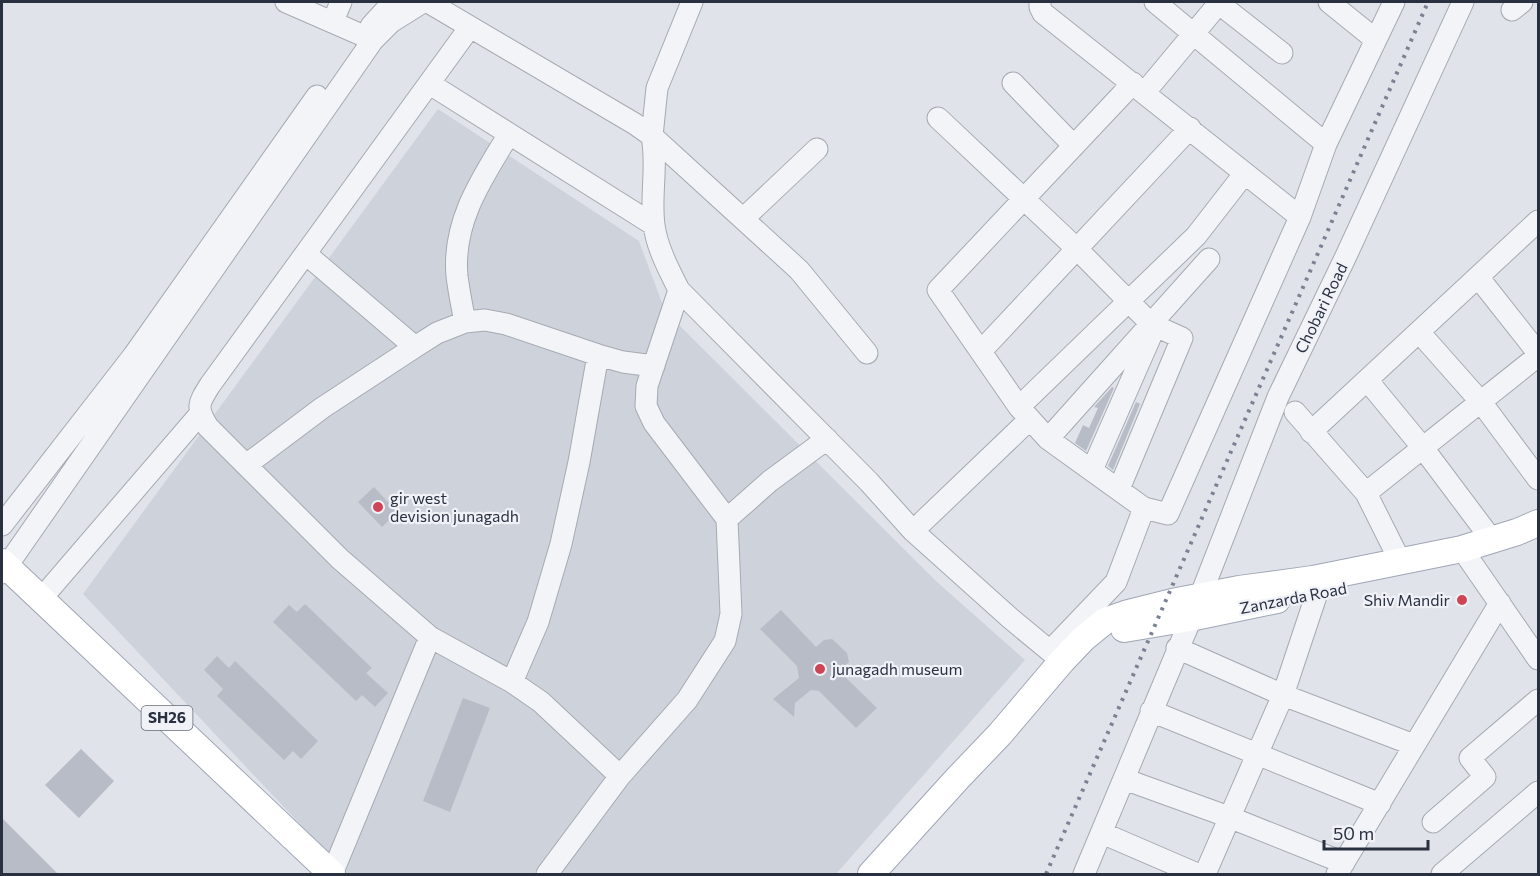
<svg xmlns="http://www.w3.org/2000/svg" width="1540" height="876" viewBox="0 0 1540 876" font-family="Commissioner,sans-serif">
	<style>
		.built { fill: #ced2db }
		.building { fill: #b7bcc6 }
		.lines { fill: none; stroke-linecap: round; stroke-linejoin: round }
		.minor-casing { stroke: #a5aab3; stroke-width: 23 }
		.major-casing { stroke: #9fa7b5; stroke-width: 28 }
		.minor { stroke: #f3f4f7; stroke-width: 21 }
		.major { stroke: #fff; stroke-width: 26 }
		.rail { stroke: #7a8293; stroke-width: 4; stroke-dasharray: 3 6; stroke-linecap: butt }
		.poi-dot { fill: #ce4556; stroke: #f0f2f7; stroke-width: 2 }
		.labels { text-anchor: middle; stroke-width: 4.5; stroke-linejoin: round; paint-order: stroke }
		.shield { fill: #f0f2f7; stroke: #656b78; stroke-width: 1.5 }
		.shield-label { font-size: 15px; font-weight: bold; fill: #293141 }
		.street-label { font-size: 16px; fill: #293141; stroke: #f0f2f7 }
		.poi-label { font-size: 16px; fill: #293141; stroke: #f0f2f7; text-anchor: start }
	</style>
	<rect width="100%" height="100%" fill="#e0e3e9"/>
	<!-- built -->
	<path class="built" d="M438 109 639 241 665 311 937 582 1025 660 836 874H347L83 594Z"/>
	<!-- building -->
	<path class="building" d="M1112 387 1114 388 1086 451 1075 443 1083 425 1089 428 1098 408 1094 407Z
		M1136 402 1140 404 1113 470 1108 466Z
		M374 487 397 512 382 527 358 502Z
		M305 604 372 668 366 673 388 693 375 707 362 695 356 701 273 622 289 605 297 612Z
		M781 610 816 647 824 640 832 639 847 653 849 662 839 671 877 708 856 728 819 691 811 690 795 703 794 717 773 699 799 678 797 666 760 629Z
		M217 656 229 668 235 661 318 741 301 759 293 751 284 760 217 696 223 689 204 670Z
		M463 698 490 708 450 812 423 801Z
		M81 749 114 781 79 818 45 785Z
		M2 818 58 874H2Z"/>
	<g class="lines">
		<!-- minor casing -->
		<g class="minor-casing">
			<path id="minor" d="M286 2 373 40
				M428 2 635 124 652 136C658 167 650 195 654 225 657 248 669 270 679 290L869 482 913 531 1010 618 1062 661
				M692 2 657 88 652 136 799 270 867 353
				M1040 2V7L1043 13 1300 217
				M1155 2 1326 144
				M1217 2 1282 53
				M1329 2 1376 40
				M1512 10 1522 2
				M333 21 341 2
				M371 26 393 2
				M470 27 210 385C198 404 196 407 208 427L340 559 430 637 512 682 541 702 620 776
				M1013 83 1074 146
				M1133 83 938 290 1019 407 1048 439 1144 508 1168 514 1300 217 1326 144 1394 2
				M430 84 654 225
				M1145 92 1220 2
				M938 118 1077 249 1151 324 1182 338 1119 489
				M744 218 817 149
				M306 254 415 347
				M1478 277 1538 353
				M679 290 647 386 646 406 654 423 727 519
				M465 322C462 307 459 292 457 276 452 222 482 178 509 134
				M1419 332 1481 402 1538 479
				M982 350 1190 128
				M1367 380 1423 448 1492 540
				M1019 407 1196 236 1245 173
				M1295 412 1366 493 1400 561
				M1311 432 1538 221
				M1048 439 1209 259
				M246 465 322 408 415 347 437 333 465 322 485 320 506 324 598 355 623 362 654 366
				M1092 470 1153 331
				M1366 493 1538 356
				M2 525 134 355 317 96
				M913 531 1030 419
				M1462 549 1538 659
				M2 573 373 40 391 22 423 2
				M41 599 200 414
				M1177 648 1283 695 1414 745
				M1051 650 1116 582 1144 508
				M512 682 538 622 561 544 579 462 598 355
				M1151 711 1380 804
				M1124 779 1229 817 1344 863
				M1433 822 1485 777 1470 758 1538 700
				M1102 833 1197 874
				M332 874 430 637
				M547 874 620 776 687 700 725 641 731 614 727 519 770 481 827 439
				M1084 874 1200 597 1278 397 1346 256 1463 2
				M1205 874 1283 695 1317 593
				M1337 874 1500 603
				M1442 874 1538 792"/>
		</g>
		<!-- major casing -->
		<g class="major-casing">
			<path id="major" d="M2 562 332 874
				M1124 629 1190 618 1277 600
				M871 874 957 779 1000 734 1062 661 1083 639 1105 621 1128 613 1172 602 1239 589 1313 579 1462 549 1517 532 1538 523"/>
		</g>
		<!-- minor -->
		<use href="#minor" class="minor"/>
		<!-- major -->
		<use href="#major" class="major"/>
		<!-- rail -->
		<path class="rail" d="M1046 874 1428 2"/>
	</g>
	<!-- markers -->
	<g class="poi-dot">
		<circle cx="378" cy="507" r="6"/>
		<circle cx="1462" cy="600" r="6"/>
		<circle cx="820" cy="669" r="6"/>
	</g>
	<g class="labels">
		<!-- shield labels -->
		<rect class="shield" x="141.5" y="706" width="51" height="24" rx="4.5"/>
		<g class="shield-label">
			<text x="167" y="723">SH26</text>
		</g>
		<!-- street labels -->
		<g class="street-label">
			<text transform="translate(1321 308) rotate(-64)" y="6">Chobari Road</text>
			<text transform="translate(1293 598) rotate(-11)" y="6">Zanzarda Road</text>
		</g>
		<!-- poi labels -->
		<g class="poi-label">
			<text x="390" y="504">gir west<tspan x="390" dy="18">devision junagadh</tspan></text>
			<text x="1450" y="606" text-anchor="end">Shiv Mandir</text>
			<text x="832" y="675">junagadh museum</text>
		</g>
	</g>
	<!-- border -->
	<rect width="1540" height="876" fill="none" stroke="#293141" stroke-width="6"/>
	<!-- scale -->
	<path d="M1324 840v9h104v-9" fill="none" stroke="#293141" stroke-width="3"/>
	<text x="1333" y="840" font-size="18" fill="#293141" stroke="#f0f2f7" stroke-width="4.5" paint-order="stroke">50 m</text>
</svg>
